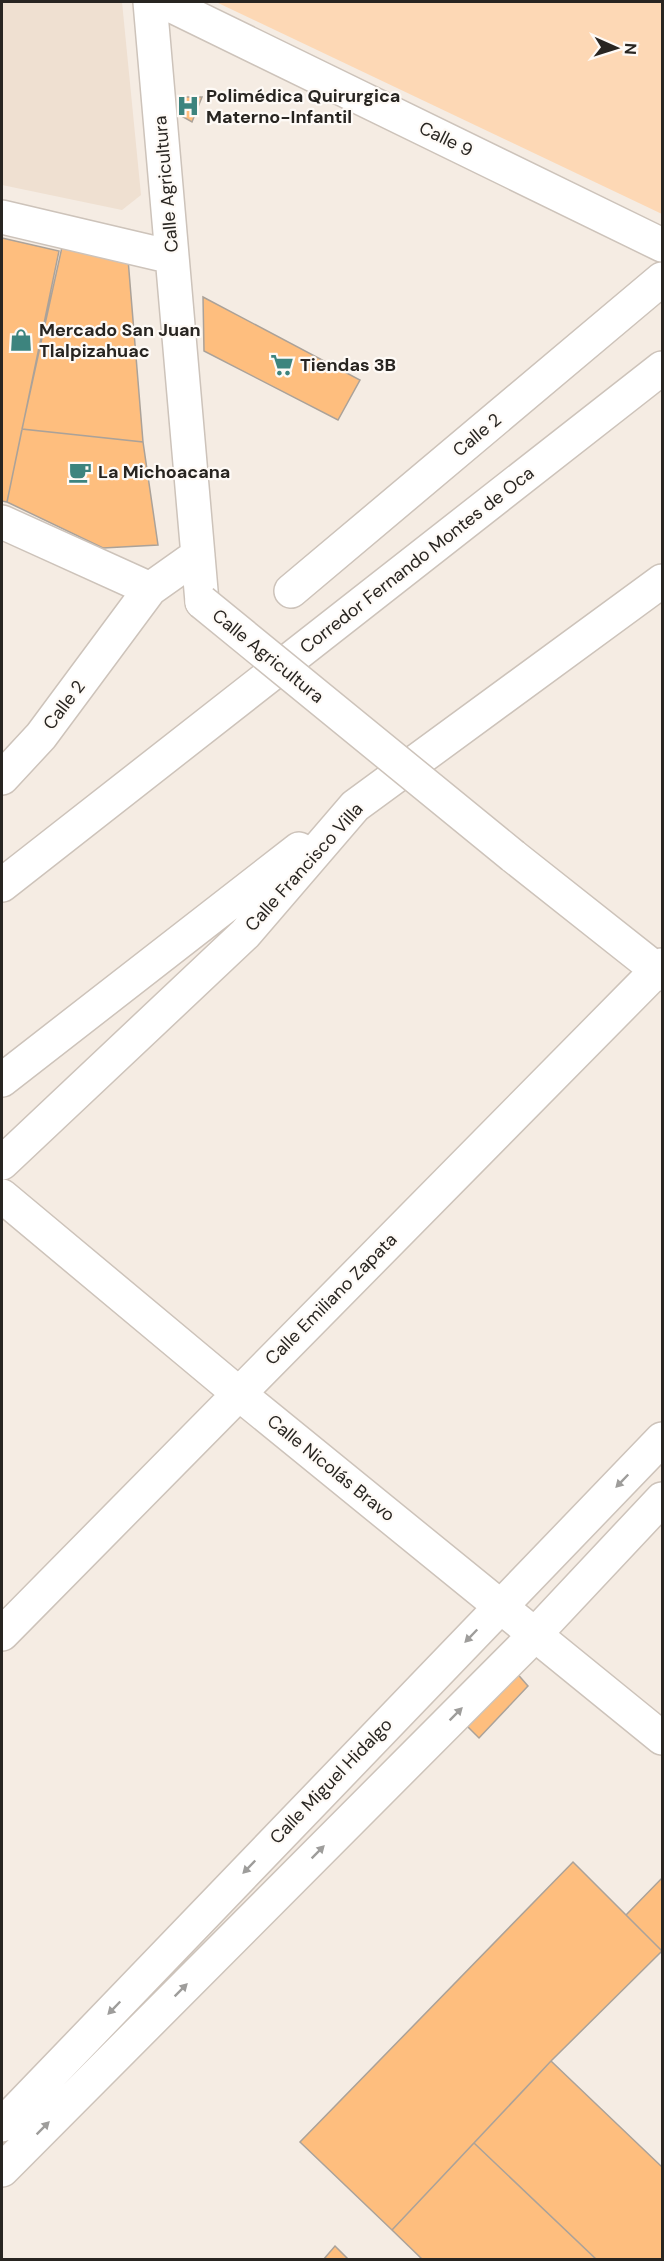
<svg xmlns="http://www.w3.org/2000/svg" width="664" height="2261" viewBox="0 0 664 2261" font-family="'DM Sans',sans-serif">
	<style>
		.built { fill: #efe0d1 }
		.green { fill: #fdd8b5 }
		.building { fill: #febe7e; stroke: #aba299; stroke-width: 1.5 }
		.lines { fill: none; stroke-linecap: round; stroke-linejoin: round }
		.minor-casing { stroke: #cdc3ba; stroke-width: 36 }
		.minor { stroke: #fff; stroke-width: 33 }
		.minor-bridge-casing { stroke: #cdc3ba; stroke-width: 36; stroke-linecap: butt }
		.minor-bridge { stroke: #fff; stroke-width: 33 }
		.oneway { fill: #9e9d9b }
		.labels { text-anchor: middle; stroke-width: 4.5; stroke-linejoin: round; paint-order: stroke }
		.poi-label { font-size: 18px; font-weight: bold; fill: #282521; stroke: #fefaf6; text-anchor: start }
		.street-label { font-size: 18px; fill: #282521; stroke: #fefaf6 }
	</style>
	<rect width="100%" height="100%" fill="#f5ece3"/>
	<!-- built -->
	<path class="built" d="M2 2H122L141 195 122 210 2 185Z"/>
	<!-- green -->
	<path class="green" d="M216 2H662V214Z"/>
	<!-- building -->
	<path class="building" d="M178 97H202L192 122 178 114Z
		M2 238 59 251 7 502 2 501Z
		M62 247 128 259 143 442 22 429Z
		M203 297 360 380 338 420 204 351Z
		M22 429 143 442 158 545 103 548 7 502Z
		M514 1670 528 1686 479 1738 461 1720Z
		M573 1862 662 1951 551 2061 392 2230 300 2142Z
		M662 1878V1951L626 1915Z
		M551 2061 662 2167V2260H597L474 2143Z
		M474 2143 597 2260H423L392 2230Z
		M335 2246 349 2260H323Z"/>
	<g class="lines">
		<!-- minor casing -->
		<g class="minor-casing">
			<path id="minor" d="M150 2 202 602
				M164 2 662 245
				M2 217 172 257
				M2 522 150 589
				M291 591 662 279
				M2 778 41 736 150 589 198 555
				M513 856 662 974
				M2 885 662 368
				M2 1080 299 849
				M2 1163 245 934 355 806 662 581
				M2 1196 238 1393 662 1738
				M2 1634 662 965
				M2 2125 662 1439
				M2 2170 524 1646 662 1499"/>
		</g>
		<!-- minor -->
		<use href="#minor" class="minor"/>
		<!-- minor-bridge casing -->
		<g class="minor-bridge-casing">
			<path id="minor-bridge" d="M202 602 513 856"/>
		</g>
		<!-- minor-bridge -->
		<use href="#minor-bridge" class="minor-bridge"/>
	</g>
	<!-- one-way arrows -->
	<defs><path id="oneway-solid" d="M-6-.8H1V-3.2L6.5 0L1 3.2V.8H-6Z" transform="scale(1.5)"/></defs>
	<g class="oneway">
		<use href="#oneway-solid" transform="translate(622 1481) rotate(134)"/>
		<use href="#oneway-solid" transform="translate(471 1636) rotate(134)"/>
		<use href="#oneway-solid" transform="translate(456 1714) rotate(-45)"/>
		<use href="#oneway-solid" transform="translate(318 1852) rotate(-45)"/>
		<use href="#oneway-solid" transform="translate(249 1867) rotate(134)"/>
		<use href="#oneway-solid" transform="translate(181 1990) rotate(-45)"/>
		<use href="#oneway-solid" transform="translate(114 2008) rotate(134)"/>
		<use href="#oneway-solid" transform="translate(43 2128) rotate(-45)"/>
	</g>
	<!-- icons -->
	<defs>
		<g id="hospital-bare" transform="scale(1.8)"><path d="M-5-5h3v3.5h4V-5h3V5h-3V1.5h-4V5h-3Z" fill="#3d847e" stroke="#fefaf6" stroke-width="2.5" paint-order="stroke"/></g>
		<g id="shop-bare" transform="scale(1.8)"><path d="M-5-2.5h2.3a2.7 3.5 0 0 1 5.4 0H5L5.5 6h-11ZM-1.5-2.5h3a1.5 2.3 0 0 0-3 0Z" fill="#3d847e" stroke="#fefaf6" stroke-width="2.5" paint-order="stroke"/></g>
		<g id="supermarket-bare" transform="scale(1.8)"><path d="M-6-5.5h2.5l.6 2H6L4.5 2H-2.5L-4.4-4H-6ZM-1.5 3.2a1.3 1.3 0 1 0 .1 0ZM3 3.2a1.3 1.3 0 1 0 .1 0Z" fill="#3d847e" stroke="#fefaf6" stroke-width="2.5" paint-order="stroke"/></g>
		<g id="cafe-bare" transform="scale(1.8)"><path d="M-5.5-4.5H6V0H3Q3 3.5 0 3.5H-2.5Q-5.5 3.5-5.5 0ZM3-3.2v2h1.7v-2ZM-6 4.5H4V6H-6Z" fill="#3d847e" stroke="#fefaf6" stroke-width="2.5" paint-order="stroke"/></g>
	</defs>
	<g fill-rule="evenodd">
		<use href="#hospital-bare" x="188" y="106"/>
		<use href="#shop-bare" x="21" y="340"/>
		<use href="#supermarket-bare" x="282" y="365"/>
		<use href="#cafe-bare" x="80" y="472"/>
	</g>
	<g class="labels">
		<!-- poi labels -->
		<g class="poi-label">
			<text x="206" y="102">Polimédica Quirurgica<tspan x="206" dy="21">Materno-Infantil</tspan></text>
			<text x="39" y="336">Mercado San Juan<tspan x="39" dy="21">Tlalpizahuac</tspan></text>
			<text x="300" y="371">Tiendas 3B</text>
			<text x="98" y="478">La Michoacana</text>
		</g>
		<!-- street labels -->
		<g class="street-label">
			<text transform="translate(446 139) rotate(26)" y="6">Calle 9</text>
			<text transform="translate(166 184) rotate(-95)" y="6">Calle Agricultura</text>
			<text transform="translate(477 435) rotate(-40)" y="6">Calle 2</text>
			<text transform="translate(417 560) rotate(-38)" y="6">Corredor Fernando Montes de Oca</text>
			<text transform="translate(268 656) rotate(39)" y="6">Calle Agricultura</text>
			<text transform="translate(64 705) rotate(-53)" y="6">Calle 2</text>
			<text transform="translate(304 867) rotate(-48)" y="6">Calle Francisco Villa</text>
			<text transform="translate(331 1299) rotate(-45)" y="6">Calle Emiliano Zapata</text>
			<text transform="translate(331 1468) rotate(39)" y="6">Calle Nicolás Bravo</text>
			<text transform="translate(331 1781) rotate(-46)" y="6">Calle Miguel Hidalgo</text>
		</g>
	</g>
	<!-- border -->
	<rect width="664" height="2261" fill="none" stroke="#282521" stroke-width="6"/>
	<!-- north arrow -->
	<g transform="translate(616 48) rotate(93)" stroke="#fefaf6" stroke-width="4.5" paint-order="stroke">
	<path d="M0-4.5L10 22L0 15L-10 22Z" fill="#282521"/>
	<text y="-9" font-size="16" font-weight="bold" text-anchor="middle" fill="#282521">N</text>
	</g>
</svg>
